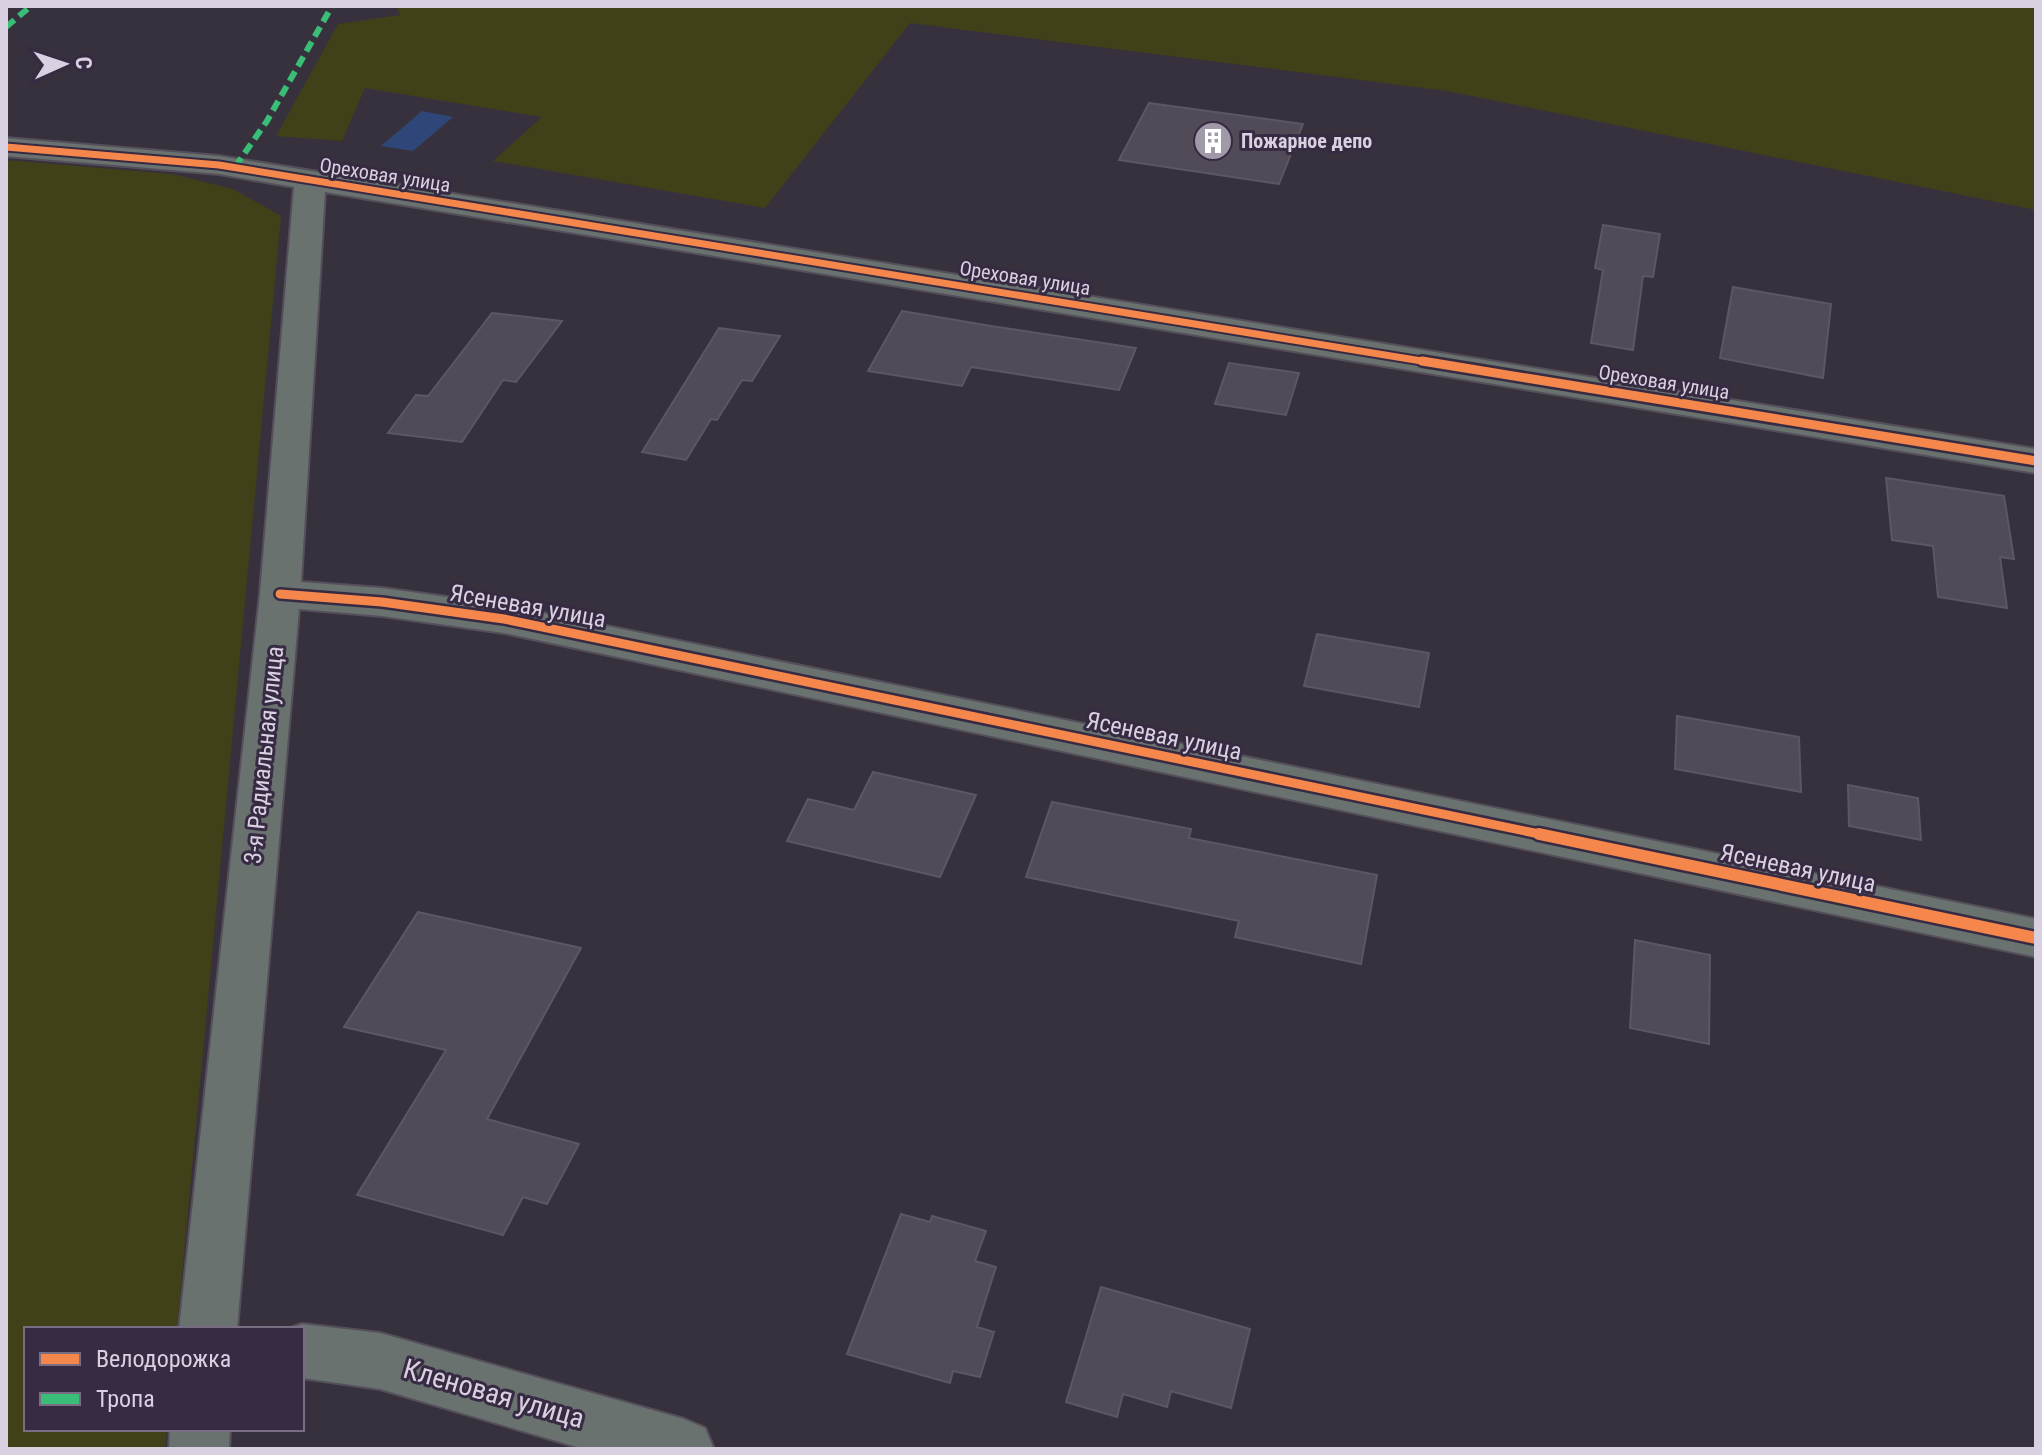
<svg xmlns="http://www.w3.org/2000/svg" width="2042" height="1455" viewBox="0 0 2042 1455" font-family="'Roboto Condensed',sans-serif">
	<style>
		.green { fill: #404119 }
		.water { fill: #2e4778 }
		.building { fill: #504b56; stroke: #5c5762; stroke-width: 2 }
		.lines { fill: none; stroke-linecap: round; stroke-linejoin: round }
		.minor-casing { stroke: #544f5a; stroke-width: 4 }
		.minor { fill: #69726f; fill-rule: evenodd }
		.quiet { stroke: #3abd76; stroke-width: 6; stroke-dasharray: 11 6; stroke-linecap: butt }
		.cycleway-far2-casing { stroke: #372b43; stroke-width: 11 }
		.cycleway-far1-casing { stroke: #372b43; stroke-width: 14 }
		.cycleway-casing { stroke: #372b43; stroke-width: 17 }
		.cycleway-far2 { stroke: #f5874c; stroke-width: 7 }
		.cycleway-far1 { stroke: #f5874c; stroke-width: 9 }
		.cycleway { stroke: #f5874c; stroke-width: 12 }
		.labels { text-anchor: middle; stroke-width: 6; stroke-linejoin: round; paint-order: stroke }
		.far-poi-label { font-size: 20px; font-weight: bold; fill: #d9d1e1; stroke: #372b43; text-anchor: start }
		.far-street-label { font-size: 20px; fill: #d9d1e1; stroke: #372b43 }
		.street-label { font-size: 24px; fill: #d9d1e1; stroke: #372b43 }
		.near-street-label { font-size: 28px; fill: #d9d1e1; stroke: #372b43 }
	</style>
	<rect width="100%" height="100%" fill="#37313d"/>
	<!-- green -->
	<path class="green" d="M396 6H2036V210L1447 91 910 23 765 208 493 161 542 117 365 88 342 141 276 136 338 24 400 15Z
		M6 160 172 174 233 189 281 216 177 1329H26V1429H167L165 1449H6Z"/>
	<!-- water -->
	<path class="water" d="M422 111 453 117 413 151 381 146Z"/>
	<!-- building -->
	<path class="building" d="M1149 103 1303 124 1279 184 1119 160Z
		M1603 225 1660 234 1653 277 1643 276 1633 350 1591 343 1603 270 1595 268Z
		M1733 287 1831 304 1823 378 1720 358Z
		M902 311 991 326 1136 348 1119 390 971 367 962 386 868 371Z
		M492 313 562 321 516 382 503 380 462 442 388 433 416 395 428 396Z
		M719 328 780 336 752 381 742 380 717 420 711 419 686 460 642 452Z
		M1229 363 1299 373 1286 415 1215 404Z
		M1886 478 2004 496 2014 559 2000 557 2007 608 1938 597 1933 546 1892 540Z
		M1317 634 1429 653 1419 707 1304 686Z
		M1677 716 1799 737 1801 792 1675 769Z
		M873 772 976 795 940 877 787 841 808 799 854 810Z
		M1848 785 1918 798 1921 840 1849 826Z
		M1052 802 1191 829 1189 838 1377 875 1361 964 1235 937 1239 921 1026 877Z
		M418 912 581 948 487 1119 579 1144 547 1204 523 1197 503 1235 357 1195 446 1050 344 1027Z
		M1635 940 1710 955 1709 1044 1630 1028Z
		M901 1214 930 1222 932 1216 986 1231 975 1261 996 1267 977 1327 994 1332 980 1377 953 1371 950 1383 847 1354Z
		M1101 1287 1250 1329 1231 1408 1171 1391 1167 1407 1123 1394 1117 1417 1066 1402Z"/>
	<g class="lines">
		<!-- minor casing -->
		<g class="minor-casing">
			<path id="minor" d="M6 138 219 156 2036 449V473L325 192 301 582 382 588 504 605 2036 919V957L504 633 382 616 299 609 237 1329H179L260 594 294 187 219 174 6 156Z
				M302 1324 380 1333 684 1419 705 1428 714 1449H584L380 1389 302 1378V1329H288Z
				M170 1429H230L229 1449H169Z"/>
		</g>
		<!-- minor -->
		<use href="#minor" class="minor"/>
		<!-- quiet -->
		<path class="quiet" d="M6 27 31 6
			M235 167 267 121 332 6"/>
		<!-- cycleway-far2 casing -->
		<g class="cycleway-far2-casing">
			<path id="cycleway-far2" d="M6 147 219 165 1434 363"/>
		</g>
		<!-- cycleway-far1 casing -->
		<g class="cycleway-far1-casing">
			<path id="cycleway-far1" d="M1422 361 2036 461
				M280 594 382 602 504 619 1549 836"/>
		</g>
		<!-- cycleway casing -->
		<g class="cycleway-casing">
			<path id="cycleway" d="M1539 834 2036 938"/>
		</g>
		<!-- cycleway-far2 -->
		<use href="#cycleway-far2" class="cycleway-far2"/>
		<!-- cycleway-far1 -->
		<use href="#cycleway-far1" class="cycleway-far1"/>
		<!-- cycleway -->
		<use href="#cycleway" class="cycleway"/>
	</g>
	<!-- icons -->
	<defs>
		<g id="building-disc" transform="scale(2)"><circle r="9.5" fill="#a099a8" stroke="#372b43"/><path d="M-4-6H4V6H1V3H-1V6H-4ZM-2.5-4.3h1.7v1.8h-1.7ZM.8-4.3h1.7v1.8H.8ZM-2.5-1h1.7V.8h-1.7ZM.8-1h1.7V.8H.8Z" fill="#fff"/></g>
	</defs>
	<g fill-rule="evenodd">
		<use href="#building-disc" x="1213" y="141"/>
	</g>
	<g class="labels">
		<!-- far-poi labels -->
		<g class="far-poi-label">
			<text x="1241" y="148">Пожарное депо</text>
		</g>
		<!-- far-street labels -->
		<g class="far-street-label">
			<text transform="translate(385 175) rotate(9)" y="7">Ореховая улица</text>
			<text transform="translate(1025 278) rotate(9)" y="7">Ореховая улица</text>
			<text transform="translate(1664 382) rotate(9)" y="7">Ореховая улица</text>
		</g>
		<!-- street labels -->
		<g class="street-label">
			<text transform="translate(528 606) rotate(10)" y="8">Ясеневая улица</text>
			<text transform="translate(1164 736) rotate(12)" y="8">Ясеневая улица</text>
			<text transform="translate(264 755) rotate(-84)" y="8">3-я Радиальная улица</text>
			<text transform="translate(1798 868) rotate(12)" y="8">Ясеневая улица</text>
		</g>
		<!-- near-street labels -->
		<g class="near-street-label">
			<text transform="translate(494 1393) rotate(16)" y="10">Кленовая улица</text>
		</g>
	</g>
	<!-- border -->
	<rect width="2042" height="1455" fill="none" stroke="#d9d1e1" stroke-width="16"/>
	<!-- legend -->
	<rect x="24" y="1327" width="280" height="104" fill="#372b43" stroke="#786d82" stroke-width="2"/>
	<rect x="40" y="1353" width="40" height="12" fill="#f5874c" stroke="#786d82" stroke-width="2"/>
	<text x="96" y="1367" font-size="24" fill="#d9d1e1">Велодорожка</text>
	<rect x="40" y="1393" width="40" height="12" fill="#3abd76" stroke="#786d82" stroke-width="2"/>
	<text x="96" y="1407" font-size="24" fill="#d9d1e1">Тропа</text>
	<!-- north arrow -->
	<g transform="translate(64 64) rotate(87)" stroke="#372b43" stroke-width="6" paint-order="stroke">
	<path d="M0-6L14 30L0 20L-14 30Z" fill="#d9d1e1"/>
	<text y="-12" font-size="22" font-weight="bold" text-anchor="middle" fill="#d9d1e1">С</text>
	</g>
</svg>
